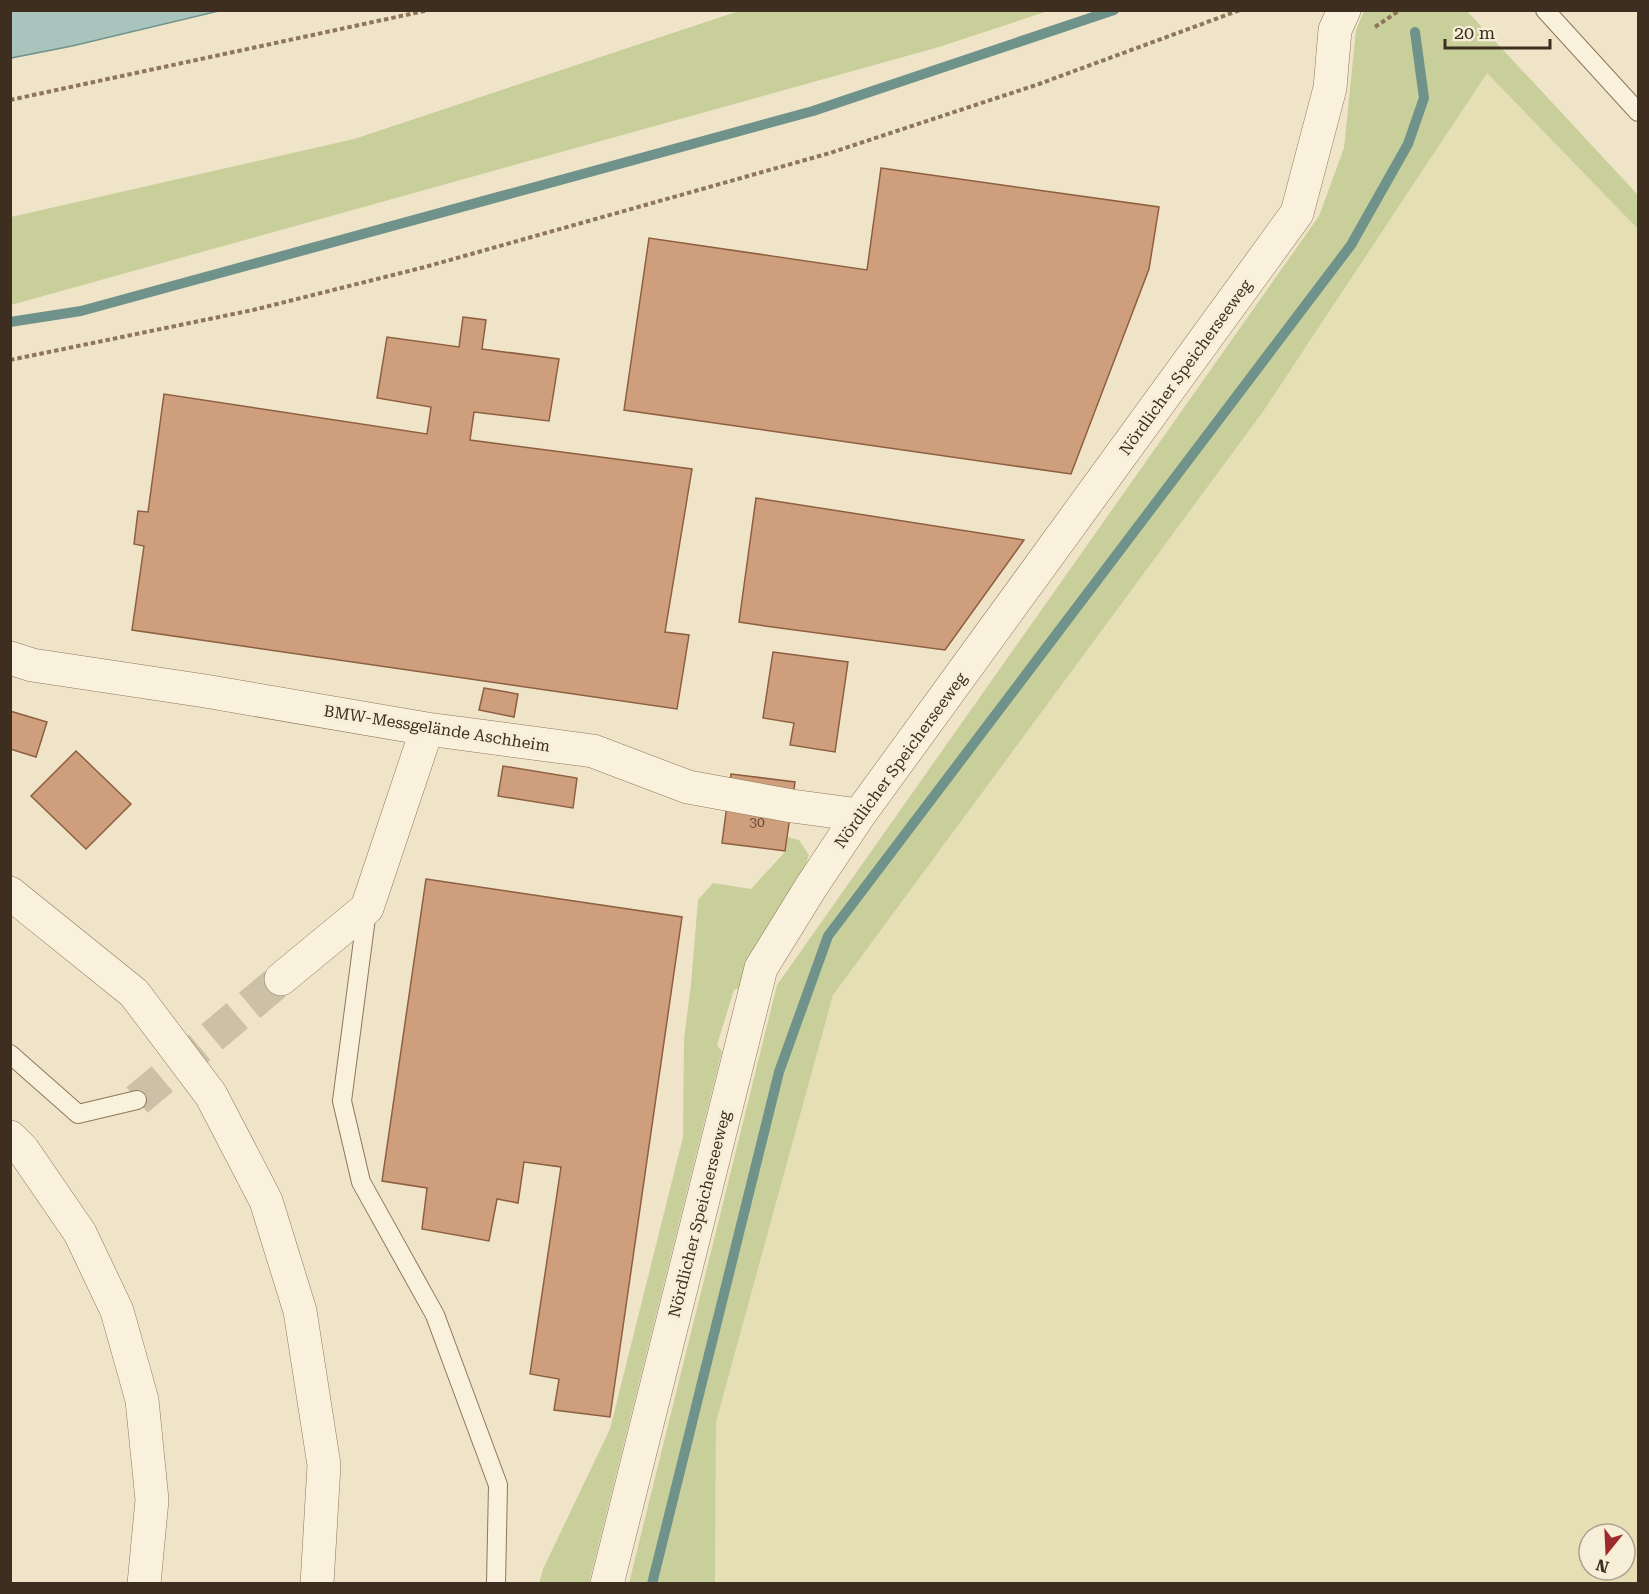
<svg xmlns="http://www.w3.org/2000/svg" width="1649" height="1594" viewBox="0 0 1649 1594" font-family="'Roboto Serif',serif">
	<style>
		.farmland { fill: #e6deb5; fill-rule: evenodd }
		.green { fill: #c9cf9b }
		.water { fill: #a9c4bc; stroke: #6f938a; stroke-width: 1.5 }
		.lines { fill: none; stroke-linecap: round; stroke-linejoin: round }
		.stream { stroke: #6f938a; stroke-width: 10 }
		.building { fill: #cf9f7d; stroke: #8d5f41; stroke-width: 1.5 }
		.street-tunnel { stroke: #ccc0a6; stroke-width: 33; stroke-dasharray: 33 16; stroke-linecap: butt }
		.lane-casing { stroke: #8d765c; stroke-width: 20 }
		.street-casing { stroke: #8d765c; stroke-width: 34 }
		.path { stroke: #8d765c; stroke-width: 4; stroke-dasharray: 4.5 3; stroke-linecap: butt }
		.lane { stroke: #faf1dc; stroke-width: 18 }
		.street { stroke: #faf1dc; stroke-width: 33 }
		.labels { text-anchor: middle; stroke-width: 6; stroke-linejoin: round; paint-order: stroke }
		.number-label { font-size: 14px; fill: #624a37 }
		.street-label { font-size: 16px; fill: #3d2e20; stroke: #f7eed8 }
	</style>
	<rect width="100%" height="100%" fill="#f0e4c8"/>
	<!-- farmland -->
	<path class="farmland" d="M1487 72 1638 229V1583L715 1584 716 1422 833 995 1262 413ZM1589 1534H1625V1570H1589Z"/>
	<!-- green -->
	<path class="green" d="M739 11H1048L939 47 11 305V217L354 139Z
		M1364 11H1467L1638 195V229L1487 73 1262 413 833 995 716 1422 715 1583H629L777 985 1319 216 1344 148 1356 30Z
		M788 837 799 840 809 855 797 889 740 988 734 990 717 1045 722 1051 589 1583 539 1584 543 1569 610 1429 683 1137 684 1039 691 984 698 900 713 883 751 889 785 852Z"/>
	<!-- water -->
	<path class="water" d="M11 10H219V11L72 46 11 58Z"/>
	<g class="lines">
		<!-- stream -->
		<path class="stream" d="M10 322 81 311 813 111 1114 10
			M652 1584 779 1072 828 936 1351 245 1408 144 1424 98 1415 32"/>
	</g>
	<!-- building -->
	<path class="building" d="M881 168 1159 207 1149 269 1071 474 624 410 649 238 867 270Z
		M463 317 486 320 482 349 559 359 549 421 474 412 470 440 692 469 665 632 689 635 677 709 132 630 144 546 134 544 138 511 148 512 164 394 427 434 431 407 377 398 387 337 459 347Z
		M756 498 1024 540 945 650 765 626 739 622Z
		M773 652 848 662 835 752 790 745 794 723 763 718Z
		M484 688 518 694 514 717 479 710Z
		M10 711 47 722 36 757 10 749Z
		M76 751 131 804 86 849 31 796Z
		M503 766 577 778 573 808 498 796Z
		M731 774 795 782 785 851 722 843Z
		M426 879 682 917 610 1417 554 1410 559 1379 530 1374 561 1167 524 1162 518 1203 497 1199 489 1241 422 1229 427 1188 382 1181Z"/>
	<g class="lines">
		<!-- street-tunnel -->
		<path class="street-tunnel" d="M137 1100 281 979"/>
		<!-- lane casing -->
		<g class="lane-casing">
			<path id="lane" d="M1545 10 1638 112
				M367 910 342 1101 361 1182 435 1315 498 1485 496 1584
				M10 1054 78 1114 137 1100"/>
		</g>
		<!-- street casing -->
		<g class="street-casing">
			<path id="street" d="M10 658 32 665 205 691 427 729 593 751 688 787 792 806 859 815
				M10 893 134 993 211 1095 266 1201 300 1311 324 1465 317 1584
				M281 979 367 908 427 729
				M10 1137 23 1150 80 1233 117 1311 142 1400 152 1500 144 1584
				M607 1584 761 968 811 887 859 815 1297 213 1330 88 1335 30 1344 10"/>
		</g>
		<!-- path -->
		<path class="path" d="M1375 27 1400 10
			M10 100 429 10
			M10 360 253 310 425 267 830 153 1039 84 1240 10"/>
		<!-- lane -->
		<use href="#lane" class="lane"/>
		<!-- street -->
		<use href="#street" class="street"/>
	</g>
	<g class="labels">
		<!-- number labels -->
		<g class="number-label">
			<text x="757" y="827">30</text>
		</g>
		<!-- street labels -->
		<g class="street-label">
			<text transform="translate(1185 367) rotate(-54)" y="6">Nördlicher Speicherseeweg</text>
			<text transform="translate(437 728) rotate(9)" y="6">BMW-Messgelände Aschheim</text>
			<text transform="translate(900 760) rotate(-54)" y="6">Nördlicher Speicherseeweg</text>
			<text transform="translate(699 1214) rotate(-76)" y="6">Nördlicher Speicherseeweg</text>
		</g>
	</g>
	<!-- border -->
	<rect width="1649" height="1594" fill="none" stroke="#3d2e20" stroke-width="24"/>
	<!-- north arrow -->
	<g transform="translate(1607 1552) rotate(198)"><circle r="28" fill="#f7eed8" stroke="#ada18e" stroke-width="1.5"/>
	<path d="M0-4.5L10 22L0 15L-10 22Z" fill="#9e2a2b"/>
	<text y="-9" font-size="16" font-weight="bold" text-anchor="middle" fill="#3d2e20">N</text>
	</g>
	<!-- scale -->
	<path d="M1445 39v9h105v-9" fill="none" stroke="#3d2e20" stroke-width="3"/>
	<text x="1454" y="39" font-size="18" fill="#3d2e20" stroke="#f7eed8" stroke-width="4.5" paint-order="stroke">20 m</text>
</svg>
